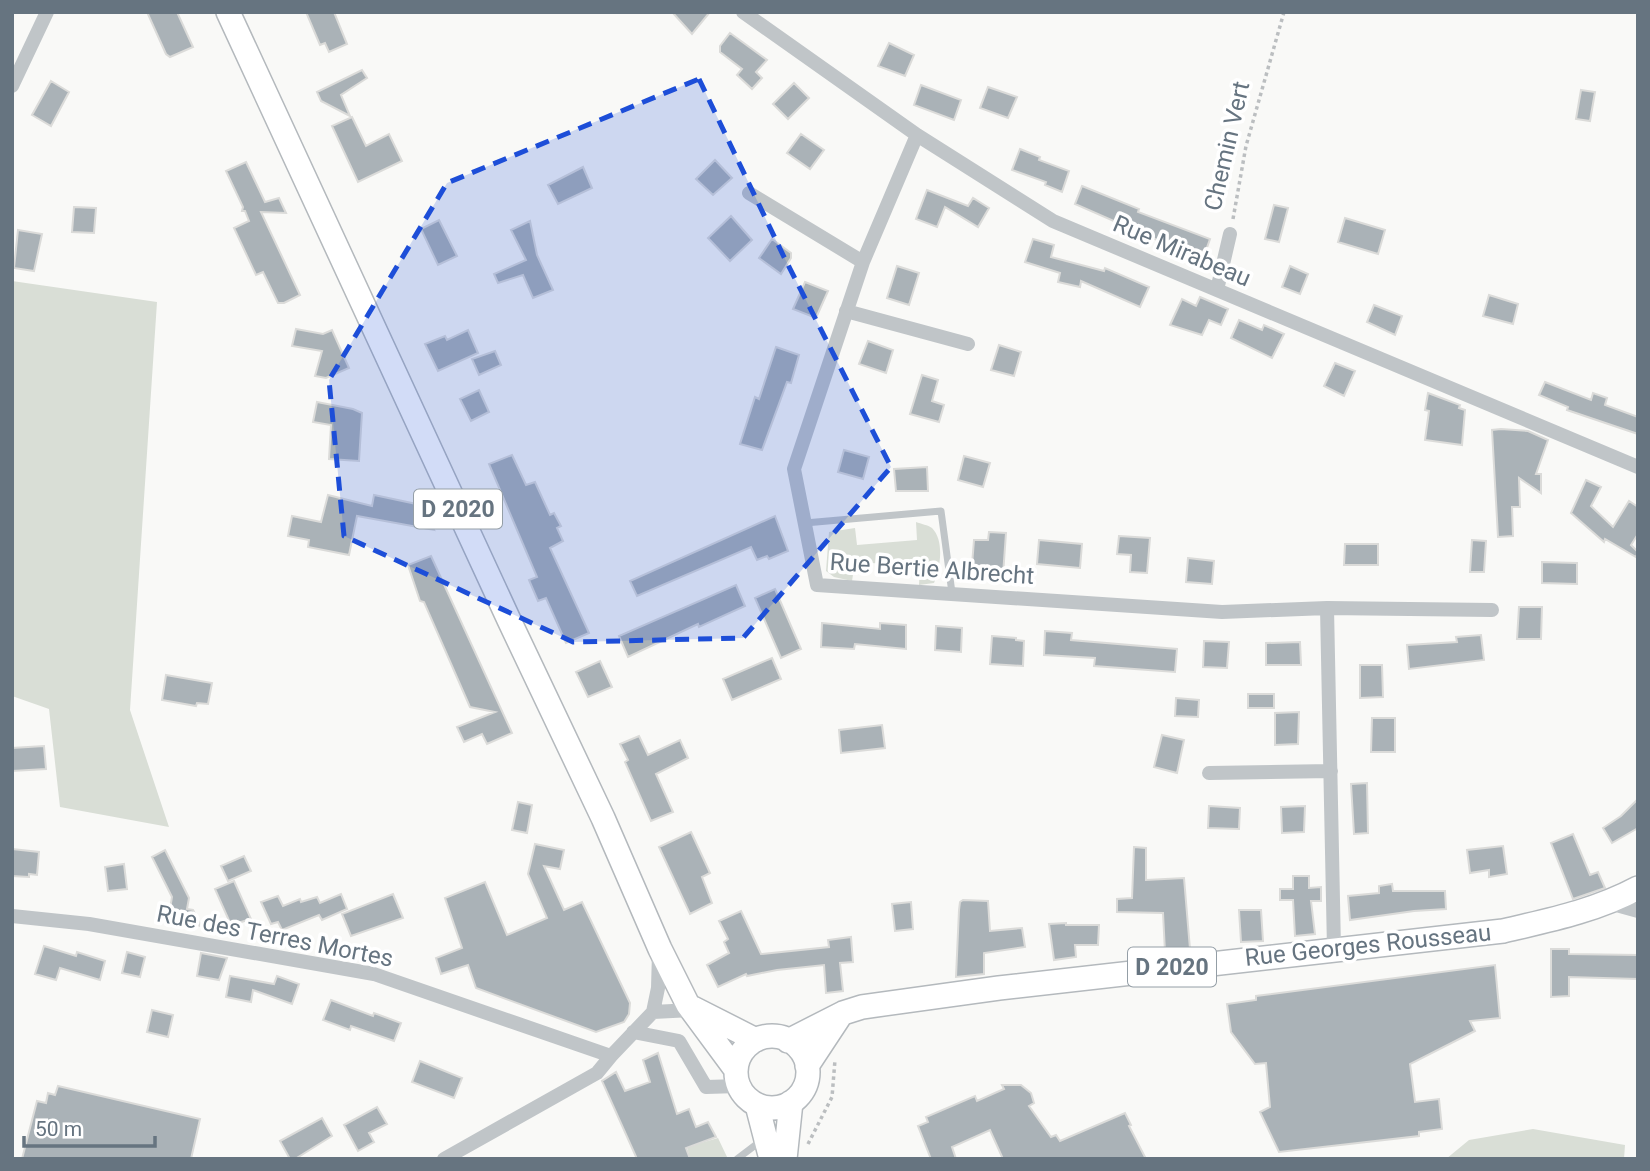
<svg xmlns="http://www.w3.org/2000/svg" width="1650" height="1171" viewBox="0 0 1650 1171" font-family="Roboto,sans-serif">
	<style>
		.green { fill: #d9ded6 }
		.building { fill: #aab2b7; stroke: #dbdbd9; stroke-width: 2 }
		.lines { fill: none; stroke-linecap: round; stroke-linejoin: round }
		.primary-casing { stroke: #b4b9bd; stroke-width: 26 }
		.path { stroke: #bbbec0; stroke-width: 3.5; stroke-dasharray: 3.5 3.5; stroke-linecap: butt }
		.lane { stroke: #c0c5c8; stroke-width: 7 }
		.street { stroke: #c0c5c8; stroke-width: 14 }
		.primary { stroke: #fff; stroke-width: 23 }
		.marked { fill: #1d4ed8; fill-opacity: 0.2; stroke: #1d4ed8; stroke-width: 5; stroke-dasharray: 14 9; stroke-linejoin: round }
		.labels { text-anchor: middle; stroke-width: 7; stroke-linejoin: round; paint-order: stroke }
		.shield { fill: #fff; stroke: #949ea6; stroke-width: 2 }
		.shield-label { font-size: 23px; font-weight: bold; fill: #667480 }
		.street-label { font-size: 24px; fill: #667480; stroke: #fff }
	</style>
	<rect width="100%" height="100%" fill="#f9f9f7"/>
	<!-- green -->
	<path class="green" d="M12 281 157 302 130 710 169 827 60 807 49 709 12 696Z
		M916 522C921 524 928 525 932 528 945 541 940 569 934 583L919 585 920 566 855 562 852 581 834 577 826 571 829 532 855 528 857 545 917 540Z
		M1533 1129 1625 1145 1624 1159H1446L1469 1140Z
		M718 1138 728 1159H690L687 1147Z"/>
	<!-- building -->
	<path class="building" d="M147 12H177L193 47 170 57 166 54Z
		M306 12H334L347 44 329 52 325 43 320 45Z
		M672 12H710L692 34Z
		M730 33 767 60 756 72 762 78 752 89 737 75 742 69 720 52V46Z
		M889 43 914 55 905 76 878 66Z
		M362 70 367 78 341 95 350 116 321 101 317 92Z
		M51 81 69 92 51 126 32 115Z
		M794 83 809 98 788 119 773 104Z
		M921 85 961 100 954 120 914 105Z
		M988 87 1017 97 1008 118 980 108Z
		M1581 90 1595 92 1590 121 1576 119Z
		M352 117 366 146 389 134 402 161 358 182 332 126Z
		M801 134 824 150 810 169 787 153Z
		M1020 149 1040 157 1039 160 1069 171 1062 192 1045 185 1046 182 1012 170Z
		M715 160 732 178 713 195 696 179Z
		M246 162 265 202 279 198 286 213 261 212 300 295 284 303H278L263 272 256 275 234 228 249 221 245 211H242L243 207 226 171Z
		M583 167 592 188 558 204 548 185Z
		M1082 186 1139 209 1138 212 1210 239 1205 253 1201 251 1198 258 1075 204Z
		M927 190 968 206 973 198 989 208 978 227 945 207 937 227 916 219Z
		M1274 205 1288 208 1279 242 1265 239Z
		M74 207 96 208 94 233 72 232Z
		M731 216 752 240 730 261 708 238Z
		M1345 218 1385 230 1378 254 1338 242Z
		M439 220 457 256 438 265 421 229Z
		M530 221 537 255 553 290 533 298 523 275 498 283 494 274 526 260 511 230Z
		M18 230 42 234 34 271 14 268Z
		M772 239 791 253V258L781 274 759 258Z
		M1033 239 1054 245 1051 257 1104 271 1105 268 1149 287 1140 307 1081 281 1080 287 1058 282 1060 273 1025 262Z
		M897 266 919 273 909 305 887 298Z
		M1290 266 1308 274 1300 294 1282 287Z
		M805 282 828 291 816 318 793 309Z
		M1489 295 1518 304 1513 324 1483 316Z
		M1200 297 1228 309 1221 325 1209 320 1202 335 1170 325 1182 299 1196 306Z
		M1374 305 1402 316 1395 335 1367 322Z
		M1239 320 1262 330 1264 325 1284 334 1272 358 1231 338Z
		M296 329 323 334 332 330 349 368 326 378 315 376 322 351 292 346Z
		M468 330 478 353 438 371 425 344 445 336 447 340Z
		M868 341 893 350 886 373 859 364Z
		M999 345 1021 352 1014 376 991 370Z
		M776 347 799 355 791 383 787 382 762 450 740 444 755 397 759 399Z
		M495 351 501 365 479 375 472 359Z
		M1335 363 1355 371 1344 396 1324 386Z
		M922 375 938 380 932 401 944 405 939 422 910 414Z
		M1545 382 1591 400 1593 393 1607 398 1605 405 1638 417V434L1567 410 1568 407 1539 395Z
		M479 390 489 412 471 421 460 399Z
		M1428 393 1460 405 1459 408 1465 410 1462 445 1425 440 1429 411 1425 410Z
		M317 402 353 409 362 413 359 461 329 459 331 425 313 422Z
		M1501 429 1528 431 1548 440 1536 474H1541V493L1519 478 1520 507H1512L1513 536 1498 537 1492 430Z
		M844 450 869 457 863 479 838 472Z
		M512 455 526 485 535 482 550 515 554 513 561 526 557 528 563 541 550 548 589 633 566 643 546 598 538 601 529 580 537 577 489 464Z
		M964 456 990 463 983 487 958 480Z
		M927 467 928 491H896L894 469Z
		M1586 480 1601 487 1591 506 1613 527 1629 501 1638 507V534L1631 545 1638 552 1636 557 1605 539 1604 542 1571 513Z
		M328 495 372 506 374 495 421 505 434 530 357 516 349 555 308 547 309 540 288 536 292 516 321 522Z
		M775 516 788 551 769 559 767 556 757 560 751 547 637 596 630 581Z
		M989 532 1006 533 1003 575 976 573V565H972L974 540H988Z
		M1119 536 1150 538 1147 573 1130 572 1131 555 1117 554Z
		M1039 540 1082 544 1080 568 1037 564Z
		M1472 540 1486 541 1484 572H1470Z
		M1345 544H1378V565H1344Z
		M431 556 512 733 487 744 482 734 464 742 457 727 495 712 470 707 424 602 420 601 408 565Z
		M1188 558 1214 561 1212 584 1186 582Z
		M1542 562 1577 563V584L1542 583Z
		M736 585 745 606 699 627 698 624 628 657 619 636Z
		M775 589 801 649 781 658 755 598Z
		M1519 607H1542L1541 639H1517Z
		M822 623 880 629V623L906 625V649L855 644 854 649 821 647Z
		M936 626 962 628 961 652 935 650Z
		M1045 631 1072 633 1071 640 1177 649 1175 672 1094 666 1095 658 1044 655Z
		M1481 635 1484 660 1409 669 1407 645 1457 642 1456 637Z
		M992 636 1016 638V640L1024 641 1023 666 990 664Z
		M1204 641 1229 642 1227 668 1203 667Z
		M1300 642 1301 665H1266V643Z
		M772 658 781 679 732 700 723 679Z
		M600 661 612 687 588 697 576 672Z
		M1360 665H1382L1383 697 1360 698Z
		M166 675 212 683 208 704 197 703 196 706 162 700Z
		M1248 694H1274V708H1248Z
		M1176 698 1199 700 1198 717 1175 716Z
		M1299 712 1298 744 1275 745V713Z
		M1372 718H1395V752H1371Z
		M882 725 885 748 841 753 839 730Z
		M1162 735 1184 740 1177 773 1154 767Z
		M639 736 648 755 680 740 688 758 656 774 673 812 651 821 625 762 628 760 620 744Z
		M44 746 46 769 12 771V748Z
		M1367 783 1368 833 1354 834 1351 784Z
		M1638 799V828L1612 843 1603 828 1621 816Z
		M518 802 532 805 527 833 512 830Z
		M1209 806 1240 808 1239 829 1208 828Z
		M1305 806 1304 832 1282 833 1281 807Z
		M691 832 710 873 702 877 712 903 690 914 659 847Z
		M1573 834 1590 875 1598 872 1605 888 1573 899 1551 843Z
		M535 844 564 850 560 869 544 866 564 910 582 902 630 1003 629 1014 624 1022 596 1032 476 988 468 965 441 974 436 958 462 948 445 898 485 882 507 935 547 918 528 874Z
		M1503 846 1507 874 1489 877V870L1470 873 1467 850Z
		M1134 847 1146 848V880L1184 878 1190 949 1165 952 1163 913 1117 912V899L1132 898Z
		M12 849 39 852 37 875 29 874V877L12 876Z
		M165 850 189 898 187 909 193 910 201 926 168 921 172 897 152 857Z
		M244 856 251 871 228 881 221 866Z
		M124 864 127 889 108 891 105 867Z
		M1293 876H1309V888L1321 887V901H1311L1315 934 1295 936 1293 900H1280V889H1293Z
		M234 881 251 919 231 925 215 889Z
		M1392 884 1393 891H1445L1446 909 1414 911 1350 920 1348 896 1379 893V886Z
		M341 894 347 909 322 920 319 915 282 930 278 922 271 924 261 902 278 896 283 906 300 899 301 902 317 897 320 903Z
		M393 894 403 918 351 936 342 914Z
		M963 900 988 901 990 931 1022 928 1025 947 984 953V974L956 977 959 910 960 902Z
		M911 902 913 929 895 931 892 904Z
		M1239 910H1261L1263 941 1241 942Z
		M741 911 761 954 829 947 828 940 851 937 853 962 840 963 843 991 826 993 824 965 777 970 747 976 746 974 718 987 707 965 729 953 724 942 728 939 719 921Z
		M1066 923V925H1099L1098 945H1075L1076 957 1054 960 1049 924Z
		M44 946 76 956 77 952 105 961 100 980 60 968 56 980 35 974Z
		M1551 949H1569V954L1638 955V979L1569 977V996L1551 997Z
		M127 952 145 957 140 977 122 973Z
		M201 953 227 958 219 980 197 976Z
		M1495 965 1500 1018 1470 1021 1475 1031 1410 1064 1415 1102 1439 1099 1442 1129 1419 1132V1136L1279 1152 1260 1112 1270 1107 1266 1063 1255 1064 1231 1032 1227 1004 1256 1000V996Z
		M230 976 274 984 277 976 299 984 292 1004 253 990 251 1002 226 997Z
		M331 1000 373 1016 374 1013 401 1023 394 1041 351 1026 350 1030 323 1020Z
		M152 1010 173 1015 168 1037 147 1032Z
		M658 1053 677 1114 689 1109 696 1127 708 1122 716 1137 686 1148 690 1159H637L602 1081 616 1072 625 1091 650 1082 643 1060Z
		M420 1061 462 1078 454 1098 412 1082Z
		M1002 1085H1021L1031 1093 1034 1103 1029 1106 1051 1137 1056 1135 1060 1141 1125 1113 1131 1125 1129 1126 1146 1159H1003L990 1130 952 1147 956 1159H931L918 1126 928 1122 926 1117 975 1096 977 1101 1004 1089Z
		M58 1086 200 1119 191 1159H22L37 1101 46 1103 48 1093 55 1095Z
		M377 1107 387 1124 369 1133 374 1142 358 1151 344 1125Z
		M322 1118 332 1136 295 1159H290L280 1141Z"/>
	<g class="lines">
		<!-- primary casing -->
		<g class="primary-casing">
			<path id="primary" d="M228 12 509 620 603 818 660 949 688 1005 736 1070
				M693 1008 756 1040
				M736 1072a36 36 0 1 1 72 0a36 36 0 1 1-72 0Z
				M788 1041 843 1013 862 1007 999 988 1503 931C1550 920 1595 911 1638 888
				M807 1066 840 1016
				M757 1105 771 1159
				M785 1159 791 1102"/>
		</g>
		<!-- path -->
		<path class="path" d="M1233 219 1246 146 1284 12
			M808 1144 832 1097 835 1060"/>
		<!-- lane -->
		<path class="lane" d="M805 523 941 511 952 593
			M737 1159 762 1140"/>
		<!-- street -->
		<path class="street" d="M743 12 917 135 1053 221 1638 467
			M12 86 47 12
			M917 135 863 262 794 469 817 585 1222 612 1327 608 1492 610
			M749 193 863 262
			M1217 290 1230 234
			M846 311 968 344
			M1327 608 1334 949
			M1209 773 1331 771
			M1609 903 1638 911
			M12 916 89 924 374 974 611 1056 653 1012 658 988 659 953
			M653 1012 692 1010
			M633 1032 679 1041 706 1087 739 1086
			M444 1159 597 1073 611 1056"/>
		<!-- primary -->
		<use href="#primary" class="primary"/>
	</g>
	<!-- marked area -->
	<path class="marked" d="M699 79 784 257 891 467 743 638 573 642 344 536 329 380 447 183Z"/>
	<g class="labels">
		<!-- shield labels -->
		<g class="shield">
			<rect x="414" y="489.5" width="88" height="39" rx="5"/>
			<rect x="1128" y="947.5" width="88" height="39" rx="5"/>
		</g>
		<g class="shield-label">
			<text x="458" y="517">D 2020</text>
			<text x="1172" y="975">D 2020</text>
		</g>
		<!-- street labels -->
		<g class="street-label">
			<text transform="translate(1227 146) rotate(-77)" y="8">Chemin Vert</text>
			<text transform="translate(1182 251) rotate(23)" y="8">Rue Mirabeau</text>
			<text transform="translate(932 569) rotate(4)" y="8">Rue Bertie Albrecht</text>
			<text transform="translate(275 936) rotate(11)" y="8">Rue des Terres Mortes</text>
			<text transform="translate(1368 945) rotate(-6)" y="8">Rue Georges Rousseau</text>
		</g>
	</g>
	<!-- border -->
	<rect width="1650" height="1171" fill="none" stroke="#667480" stroke-width="28"/>
	<!-- scale -->
	<path d="M24 1136v10h131v-10" fill="none" stroke="#667480" stroke-width="3.5"/>
	<text x="35" y="1136" font-size="21" fill="#667480" stroke="#ffffff" stroke-width="5" paint-order="stroke">50 m</text>
</svg>
